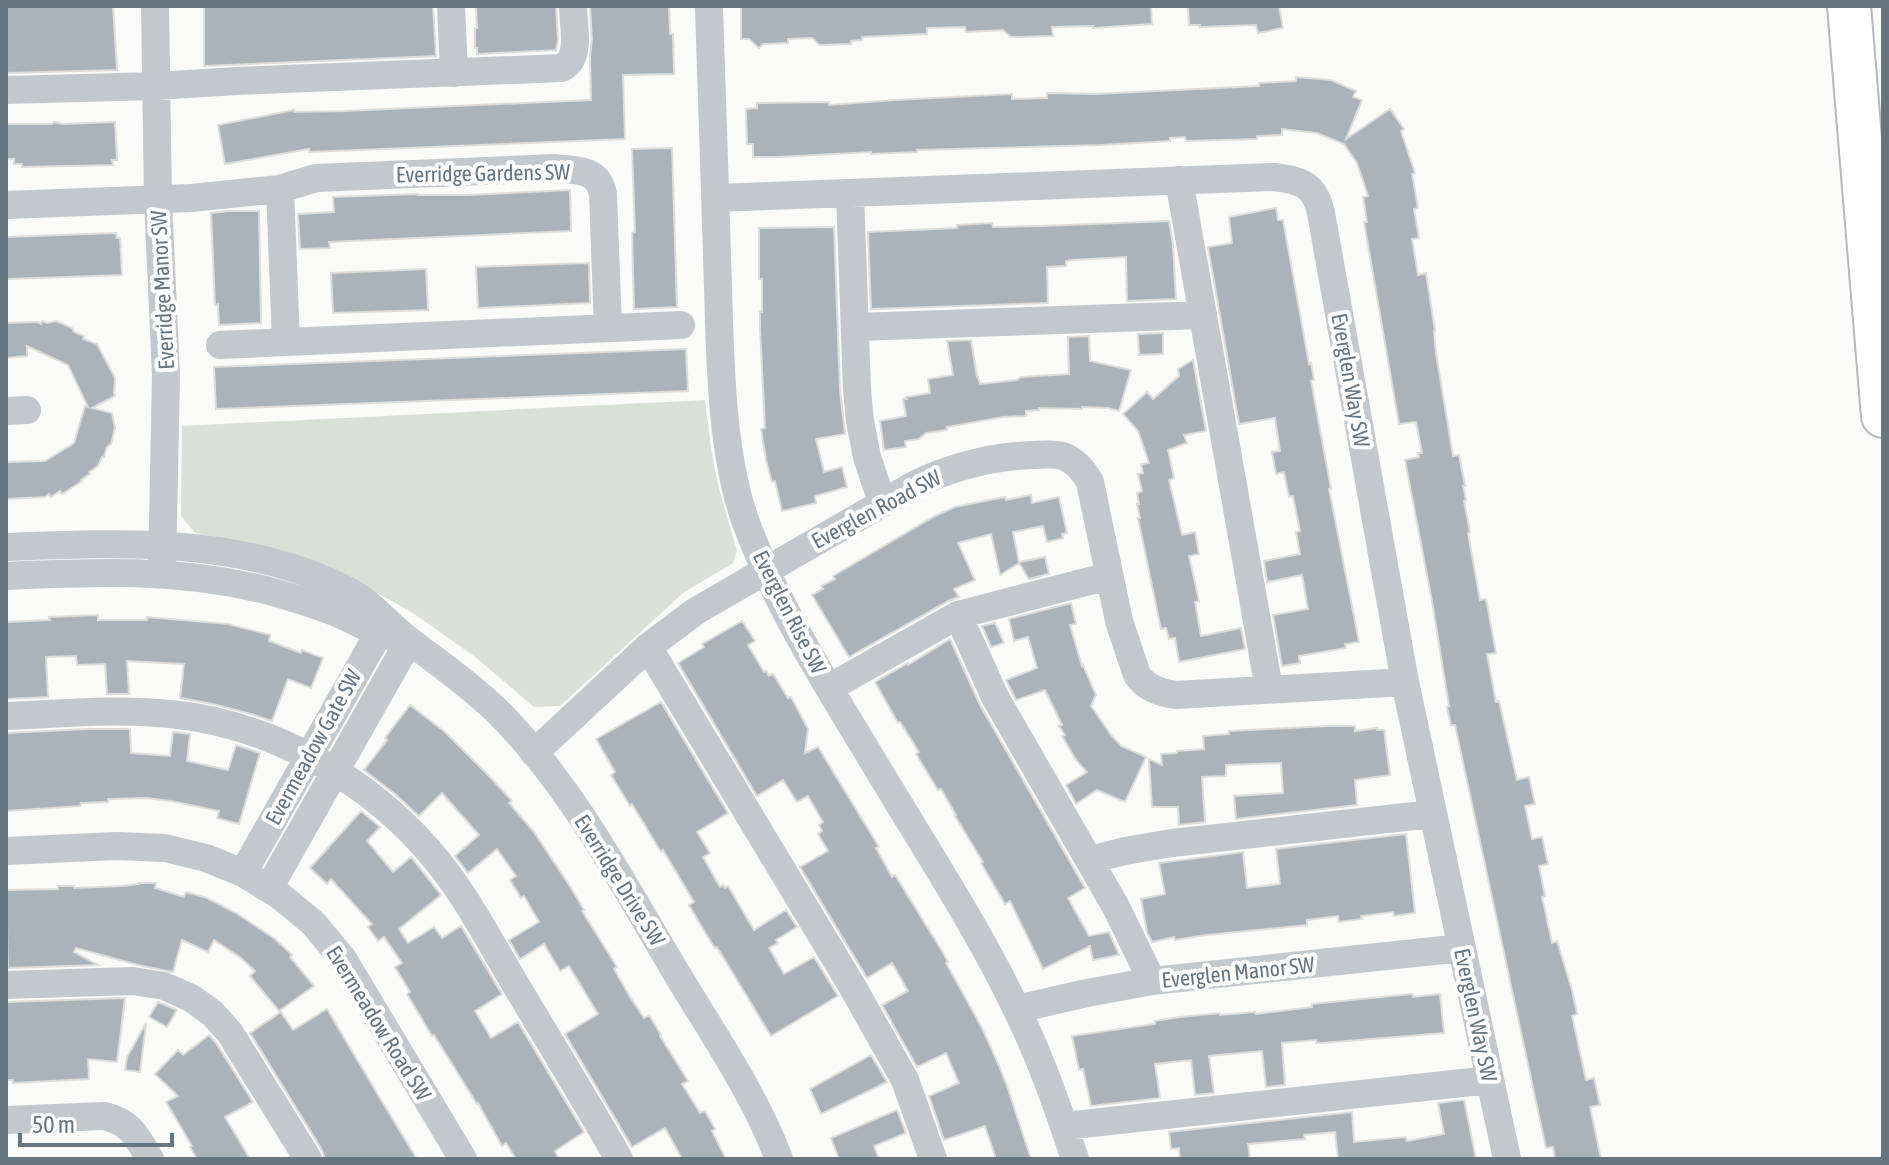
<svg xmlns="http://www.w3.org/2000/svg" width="1889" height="1165" viewBox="0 0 1889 1165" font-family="'Asap Condensed',sans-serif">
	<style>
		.green { fill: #dadfd7 }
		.building { fill: #aab3b9; stroke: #dcdcda; stroke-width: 2 }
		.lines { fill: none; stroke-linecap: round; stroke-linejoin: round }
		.highway-casing { stroke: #b4b9bd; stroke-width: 46 }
		.minor { stroke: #c3c8cc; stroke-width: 28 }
		.highway { stroke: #fff; stroke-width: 42 }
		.labels { text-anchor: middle; stroke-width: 8; stroke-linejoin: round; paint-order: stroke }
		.street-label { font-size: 22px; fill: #657683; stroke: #fff }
	</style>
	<rect width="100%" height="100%" fill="#fafaf8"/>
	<!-- green -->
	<path class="green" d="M705 400 712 455 719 489 737 551 733 563 683 593 560 706 534 707 474 656 410 611 340 573 280 551 195 533 181 516 182 426Z"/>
	<!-- building -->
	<path class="building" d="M6 6H113L117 70 6 73Z
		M204 6H433L436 56 204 66Z
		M476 6H556L558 40 556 50 477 54V48H475V28H477Z
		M590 6H669L670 34H673L674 74 623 75 625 139 309 152V149L225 164 218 125 294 110V112L345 111 591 100 590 56 592 40Z
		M745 6H1151L1152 24 1093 28V26L1052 27 1053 36 1011 37 1003 30 966 32 965 27 927 28V34L862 37V40L851 41V44L820 45 812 38 788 39V43L763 44 759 48 749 39H741V7Z
		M1188 6H1279L1283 28 1258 33 1256 25 1200 27V25H1189Z
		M1296 77 1331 80 1356 91 1353 97 1362 100 1346 139 1390 109 1404 129 1401 131 1415 173 1412 174 1418 208 1414 209 1419 238 1412 239 1418 275 1426 273 1435 331H1434L1436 354 1453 456 1459 455 1465 486H1463L1466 500 1464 501 1470 532 1468 533 1480 600 1486 599 1496 653 1487 654 1496 702 1499 701 1517 780 1529 777 1535 804 1525 806 1532 839 1542 837 1548 864 1539 866 1545 896 1542 897 1552 943 1557 941 1572 990 1577 1014 1572 1016 1586 1080 1594 1078 1600 1105 1590 1107 1601 1159H1555L1553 1147 1546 1148 1455 725H1451L1447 707 1449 706 1432 601 1405 460 1419 457 1418 453H1422L1416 422 1399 424 1364 222H1367L1363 197 1368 196 1357 163 1344 144 1317 133 1282 129V135L1257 136V139L1186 141 1185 137 1170 138V141L1101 145 917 150V152L871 154V152L777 157H753V144H747L746 109 757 108V103L829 102V105L895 100 1012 94V99L1047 98V93L1094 94 1259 86V83L1296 81Z
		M54 122 63 124 115 122 117 160H112L113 165 22 167V164H14V159H6V124H52Z
		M672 148 677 307 634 309 632 233 635 232 632 149Z
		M570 190 571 231 329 242 330 248 300 249 298 214 334 212 333 197 418 194V195H468Z
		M1276 208 1278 220H1283L1309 364 1311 363 1314 380 1311 381 1331 489H1329L1359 642 1345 644 1346 648 1299 656 1300 663 1282 666 1273 615 1308 609 1302 575 1267 582 1264 561 1300 554 1296 532 1300 531 1293 496 1289 497 1284 472 1276 474 1272 452 1280 451 1275 418 1239 424 1208 247 1232 243 1229 217Z
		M229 211H259L261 323 219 325 218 304 215 305 211 213Z
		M1169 221 1173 245 1176 299 1127 301 1126 257 1071 260 1066 261V266L1047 267 1048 303 871 309 868 232 957 228V225L992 223 993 227 1042 226Z
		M834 227 840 391 845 434 816 439 824 472 842 467 847 487 815 496 816 503 782 511 775 481 772 482 766 460 761 429 765 428 760 329V312H762V279H759V228Z
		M116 233 117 238H120L122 275 6 279V237Z
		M589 263 590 303 478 308 476 267Z
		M426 269 428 310 333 313 331 273Z
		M42 321 47 323 56 321 72 328 74 332 84 336 83 339 97 344 115 378 114 393 115 396 92 408 112 413 115 428 111 444 107 447 104 457H102L98 466 89 472 90 474 81 480 82 481 62 494 60 491 51 497 49 494 45 497 6 499V462L45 461 74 443 85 406 88 407 68 365 27 346V356L6 358V323L37 322 41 324Z
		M1163 333V354L1139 355 1138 334Z
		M1089 336 1090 361 1131 370 1119 411 1108 408 1082 407V409L1039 408V410L1026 411V416L1003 417 947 427V430L926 433 919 439 905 441 906 447 884 450 880 421 906 416 903 399H907L906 397 930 393 928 379 953 375 947 341 971 340 977 377H978L980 384 1017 380 1021 377 1069 374 1068 337Z
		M686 349 688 391 216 409 214 367Z
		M1193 360 1206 431 1184 435 1187 443 1168 450 1174 478 1169 480 1182 535 1195 532 1199 554 1189 556 1199 601 1195 602 1201 636 1241 628 1245 649 1179 662 1175 638 1169 639 1166 628 1161 629 1138 518H1140L1137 504H1139L1137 493 1142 491 1138 474 1143 473 1141 464 1149 463 1138 431 1123 414 1147 392 1153 399 1179 376 1178 369Z
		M1031 495 1032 503 1059 497 1067 533 1062 534 1063 538 1047 542 1043 526 1013 532 1019 562 1045 557 1049 574 1029 579 1019 563 1000 575 991 534 958 543 975 580 954 589 959 597 950 600 849 657 812 595 823 589 821 586 835 579 833 576 935 516 955 507 1005 497 1006 500Z
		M1071 603 1076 624 1070 625 1082 666 1083 665 1096 695 1091 706 1111 735 1121 746 1146 757 1125 802 1097 790 1076 804 1066 785 1087 772 1076 760 1062 736 1065 735 1059 726 1062 725 1045 690 1016 700 1006 680 1037 668 1028 637 1014 641 1009 619Z
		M98 615V620H147V617L228 624 270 635 269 641 301 653 302 650 323 658 311 688 288 679 272 721 251 714 213 704 180 698 184 664 127 661 129 694H107L105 664 77 665 76 656 46 657 48 697 6 699V622L50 620 49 617Z
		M742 621 755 641 748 645 764 672 766 671 769 676 773 674 788 698 791 697 808 729 805 753 818 747 879 847 876 848 892 877 895 875 942 951 948 962 946 963 982 1028 999 1066 1007 1086 1031 1159H996L985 1126 944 1140 929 1096 959 1083 946 1053 917 1067 882 1005 908 991 892 963 867 978 800 867 828 851 818 834 822 831 819 825 823 822 808 796 797 802 783 780 757 796 678 663 704 647 702 644Z
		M995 623 1004 643 991 647 982 626Z
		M950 639 980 705 1085 888 1068 898 1089 936 1109 932 1119 955 1093 960 1090 946 1043 969 1010 901 1005 904 981 863 983 862 955 816 956 815 941 789 938 790 925 769 916 754 919 752 900 722 898 723 875 682 908 663V665Z
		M661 702 728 813 697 832 710 853 703 857 720 887 723 885 725 888 728 886 754 930 786 910 797 927 776 940 778 943 769 948 784 974 814 957 838 996 771 1036 717 947 715 948 703 929 689 905 694 902 663 850 661 852 632 804 630 806 619 788 611 775 615 772 596 739Z
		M410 705 445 732 487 774 512 801 509 803 534 832 571 888 584 910 582 911 617 967 614 969 630 997 644 1018 649 1015 661 1035 660 1036 688 1081 682 1084 700 1113 705 1111 715 1129 712 1131 726 1159H682L665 1128 632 1147 565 1034 598 1014 569 966 560 971 544 944 520 959 509 940 539 922 524 896 521 898 510 880 516 876 497 849 468 873 455 856 479 835 442 793 419 816 395 794 364 770 387 740 385 738Z
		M1327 726H1355V731L1377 728V730H1384L1390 775 1355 780 1357 805 1236 819 1234 796 1283 793 1281 763 1226 765V776L1202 777 1205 822 1179 825 1178 807H1152L1149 759 1162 765 1161 754 1177 753V751L1204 749 1203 736 1229 734V731Z
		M89 729H130L131 753 170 756 173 732 190 734 187 761 228 770 236 745 260 753 239 824 217 818 219 811 171 801 146 798 108 799V802L81 803 80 806 6 811V733Z
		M361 811 380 827 367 841 393 872 411 857 441 895 399 929 408 943 434 927 442 938 461 926 502 994 475 1011 491 1038 518 1022 584 1132 555 1151 559 1159H516L506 1143 502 1146 478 1103 477 1104 434 1035 432 1036 407 994 410 992 395 967 402 963 384 937 378 941 368 927 372 924 331 879 327 884 310 868Z
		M1406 834 1415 913 1394 916 1393 912 1361 916 1362 919 1339 922 1338 916 1307 920V925L1206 935 1175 940 1174 937 1152 942 1147 932 1141 899 1165 894 1159 863 1243 852 1247 888 1280 884 1276 849Z
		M139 883H156L155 888 184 897 186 892 207 898 236 913 275 939 292 955 290 957 314 986 279 1011 250 976 255 971 241 958 214 940 208 952 182 940 173 972 138 965 76 948 74 952 98 965 8 968 6 890 58 889V886H74V888L122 886 139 884Z
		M1412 994 1413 997 1440 994 1444 1033 1322 1043H1316V1040L1282 1043 1285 1085 1266 1087 1262 1051 1209 1056 1214 1093 1195 1095 1191 1060 1155 1064 1160 1098 1091 1106 1083 1069 1079 1070 1072 1036 1155 1024V1021L1180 1017 1220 1013V1015L1255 1012 1256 1014 1312 1007V1004Z
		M125 998 117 1062 88 1059 89 1079 13 1083V1080H6V1002Z
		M158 1002 177 1010 167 1027 149 1017Z
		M327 1009 384 1105 417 1159H325L322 1150 250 1033 281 1012 293 1030Z
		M146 1023 140 1072 125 1070 127 1057Z
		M209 1035 216 1043 253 1102 225 1117 250 1159H197L190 1147 192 1146 166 1102 178 1096 155 1074 178 1050 183 1055Z
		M871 1055 887 1082 821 1114 810 1089Z
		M1464 1100 1476 1159H1338L1335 1132 1304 1135 1305 1139 1248 1144 1250 1159H1180L1179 1148 1171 1149 1169 1132 1352 1112 1354 1142 1406 1137 1407 1141 1444 1134 1438 1103Z
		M897 1110 906 1133 874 1146 879 1159H839L831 1138Z"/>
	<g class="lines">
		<!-- highway casing -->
		<g class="highway-casing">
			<path id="highway" d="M1849 6 1883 416"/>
		</g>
		<!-- minor -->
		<path class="minor" d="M155 6 158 200 166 375 162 573
			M451 6 454 73
			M709 6C712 99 715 192 718 286 720 358 721 451 745 520 777 608 828 686 876 766 924 846 976 925 1016 1008 1040 1056 1058 1108 1075 1159
			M6 90 156 86 236 81 562 68C582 58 573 25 573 6
			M1179 180 1269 689
			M280 189 286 342 681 325
			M850 193 857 390 860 421 867 457 882 502
			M715 198 1274 177C1300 180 1315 184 1321 213L1405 682 1507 1159
			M6 205 191 198 280 189 316 178 556 168C577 171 598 168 603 194L608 328
			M856 327 1203 315
			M220 345 286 342
			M6 411 27 410
			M6 547C116 543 225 537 328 581 335 585 343 588 350 592 370 602 388 624 406 638 438 663 471 685 500 714 575 790 625 888 680 979 715 1037 755 1095 779 1159
			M6 576C99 572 181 568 273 592 294 598 317 605 337 613 356 621 372 632 393 637
			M958 615 995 697 1116 907 1152 981
			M648 647 852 986 905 1080 933 1159
			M829 688 958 615 1109 576
			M6 716C60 714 116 708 170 714 274 724 374 782 439 863 468 899 493 947 517 987 551 1044 586 1101 619 1159
			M534 753 648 647 696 611 914 485C951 467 990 457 1031 455 1041 455 1053 453 1063 456 1076 461 1084 471 1090 482L1119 621 1137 675C1146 688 1160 693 1176 695L1405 682
			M6 851 117 846 165 848 206 858 243 873 279 895 313 923 343 959 463 1159
			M1090 860 1125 851 1172 843 1432 814
			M243 873 385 622
			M269 888 409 641
			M6 985 133 981 164 986 191 998 212 1013 230 1033 308 1159
			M1017 1009 1087 993 1152 981 1462 948
			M6 1120 104 1116C131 1122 137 1137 150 1159
			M1064 1126 1490 1080"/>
		<!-- highway -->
		<use href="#highway" class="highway"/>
	</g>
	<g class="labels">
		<!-- street labels -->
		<g class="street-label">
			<text transform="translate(483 173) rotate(-1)" y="8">Everridge Gardens SW</text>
			<text transform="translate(162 290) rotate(-93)" y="8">Everridge Manor SW</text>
			<text transform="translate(1351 380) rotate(80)" y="8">Everglen Way SW</text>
			<text transform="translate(876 509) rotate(-28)" y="8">Everglen Road SW</text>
			<text transform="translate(790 612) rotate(63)" y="8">Everglen Rise SW</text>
			<text transform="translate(313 747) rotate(-61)" y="8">Evermeadow Gate SW</text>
			<text transform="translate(620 880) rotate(58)" y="8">Everridge Drive SW</text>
			<text transform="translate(1238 972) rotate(-6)" y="8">Everglen Manor SW</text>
			<text transform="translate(1476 1015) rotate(78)" y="8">Everglen Way SW</text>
			<text transform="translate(379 1023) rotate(58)" y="8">Evermeadow Road SW</text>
		</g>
	</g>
	<!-- border -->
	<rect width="1889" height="1165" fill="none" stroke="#657683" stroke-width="16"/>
	<!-- scale -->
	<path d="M20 1133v12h152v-12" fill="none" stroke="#657683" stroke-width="4"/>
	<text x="32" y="1133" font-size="24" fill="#657683" stroke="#ffffff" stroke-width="6" paint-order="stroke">50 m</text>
</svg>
